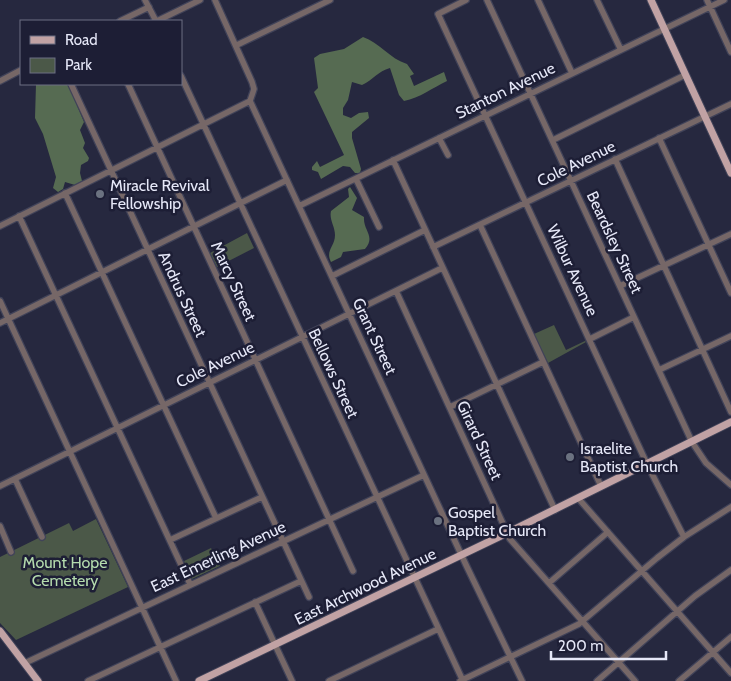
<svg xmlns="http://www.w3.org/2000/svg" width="731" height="681" viewBox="0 0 731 681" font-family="Cabin,sans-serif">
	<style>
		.green { fill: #4b5848 }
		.forest { fill: #566b52 }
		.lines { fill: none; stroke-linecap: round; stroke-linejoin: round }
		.minor-casing { stroke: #414359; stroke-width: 8 }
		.major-casing { stroke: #414359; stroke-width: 9 }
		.minor { stroke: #766767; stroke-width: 5.5 }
		.major { stroke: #c1a2a4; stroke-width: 7 }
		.worship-dot { fill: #6b7280; stroke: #1d1e35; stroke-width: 2 }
		.labels { text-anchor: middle; stroke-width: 5; stroke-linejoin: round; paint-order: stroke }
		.street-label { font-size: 16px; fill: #e6e8f8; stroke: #1d1e35 }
		.poi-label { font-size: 16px; fill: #e6e8f8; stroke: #1d1e35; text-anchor: start }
		.park-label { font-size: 16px; fill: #b4dbad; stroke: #1d1e35 }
	</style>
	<rect width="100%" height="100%" fill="#26283f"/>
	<!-- green -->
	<path class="green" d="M247 233 254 248 217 267 210 253Z
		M554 325 566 350 585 341 586 342 548 363 534 334Z
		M96 519 128 587 16 640 0 623V557L69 523 73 531Z
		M211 548 220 566 192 579 184 561Z"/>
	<!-- forest -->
	<path class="forest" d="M363 37C379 42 390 59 407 64L414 74 410 76 414 86 444 72 447 81C432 88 420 98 404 101L399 95 390 68C378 71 373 80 362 85L352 82 348 100 343 108V115L351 118 359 113 368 112 369 118 352 132V138L361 169 360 173H355L350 167 343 166 321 179 318 172 312 170V167L317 161 320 167 344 155 314 92 318 88 314 58 320 54 344 49Z
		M36 84H68L84 122 80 130 85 143 83 148 89 158 88 161 81 165 80 173 82 181 75 185 65 182 63 189 58 192 53 188 56 177 43 134 35 118Z
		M350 187 357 198 352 210 364 217C363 231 376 236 365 249L343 252 341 257 331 262C325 250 335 247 335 235 335 226 329 220 331 211L349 197 348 189Z"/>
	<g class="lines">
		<!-- minor casing -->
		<g class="minor-casing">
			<path id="minor" d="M145 0 156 21
				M215 0 252 82 254 89 250 101 467 567 522 681
				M466 0 438 14 647 464 684 537
				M487 0 692 442 706 463 731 485
				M538 0 572 73
				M597 0 621 50
				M707 0 731 52
				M120 21 149 7
				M157 21 200 0
				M237 45 330 0
				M181 76 463 681
				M0 81 21 70
				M71 84 309 597
				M128 84 353 571
				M439 138 448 155
				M659 138 731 293
				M553 140 685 75
				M615 159 731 412
				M393 160 555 510
				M356 179 379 227
				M65 193 216 518
				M299 206 724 0
				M19 216 190 584
				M480 225 601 486
				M0 226 250 101
				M433 247 731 104
				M332 276 425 230
				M620 286 731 234
				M396 291 510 539 635 681
				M0 301 176 681
				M0 323 287 180
				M590 339 634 317
				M659 370 731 336
				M450 407 543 362
				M15 479 42 537
				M0 486 442 268
				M578 498 731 673
				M0 526 11 552
				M170 540 262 497
				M549 583 608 532
				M255 602 292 681
				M25 663 424 475
				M88 681 301 581
				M329 681 438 629
				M460 681 579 624 657 558 684 537 731 507
				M597 681 695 596 731 570
				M679 681 731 637"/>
		</g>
		<!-- major casing -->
		<g class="major-casing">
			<path id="major" d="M651 0 731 173
				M0 631 38 681
				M199 681 507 533 731 422"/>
		</g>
		<!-- minor -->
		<use href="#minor" class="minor"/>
		<!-- major -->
		<use href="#major" class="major"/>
	</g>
	<!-- markers -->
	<g class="worship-dot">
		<circle cx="100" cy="194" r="5"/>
		<circle cx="570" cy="457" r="5"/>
		<circle cx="438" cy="521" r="5"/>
	</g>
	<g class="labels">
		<!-- street labels -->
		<g class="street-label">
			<text transform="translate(505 90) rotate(-26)" y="6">Stanton Avenue</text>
			<text transform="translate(576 163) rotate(-26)" y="6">Cole Avenue</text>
			<text transform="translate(615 242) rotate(65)" y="6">Beardsley Street</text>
			<text transform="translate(573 270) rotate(65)" y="6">Wilbur Avenue</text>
			<text transform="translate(234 281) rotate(65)" y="6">Marcy Street</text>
			<text transform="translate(183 294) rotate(65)" y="6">Andrus Street</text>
			<text transform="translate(375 336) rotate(65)" y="6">Grant Street</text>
			<text transform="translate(215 364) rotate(-26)" y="6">Cole Avenue</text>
			<text transform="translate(334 373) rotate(65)" y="6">Bellows Street</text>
			<text transform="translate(480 440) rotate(65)" y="6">Girard Street</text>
			<text transform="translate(218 556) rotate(-25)" y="6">East Emerling Avenue</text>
			<text transform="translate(365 586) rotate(-26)" y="6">East Archwood Avenue</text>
		</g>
		<!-- poi labels -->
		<g class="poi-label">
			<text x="110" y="191">Miracle Revival<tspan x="110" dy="18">Fellowship</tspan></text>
			<text x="580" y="454">Israelite<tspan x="580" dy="18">Baptist Church</tspan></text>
			<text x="448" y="518">Gospel<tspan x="448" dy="18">Baptist Church</tspan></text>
		</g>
		<!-- park labels -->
		<g class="park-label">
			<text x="65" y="568">Mount Hope<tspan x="65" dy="18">Cemetery</tspan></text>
		</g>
	</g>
	<!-- legend -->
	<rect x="20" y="20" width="162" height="65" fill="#1d1e35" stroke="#6d6f83"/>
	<rect x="30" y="36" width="25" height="8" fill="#c1a2a4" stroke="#6d6f83"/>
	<text x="65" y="45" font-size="15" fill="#e6e8f8">Road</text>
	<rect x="30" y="58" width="25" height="15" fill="#4b5848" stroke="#6d6f83"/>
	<text x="65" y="70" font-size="15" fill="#e6e8f8">Park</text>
	<!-- scale -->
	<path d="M551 651v8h115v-8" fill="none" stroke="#e6e8f8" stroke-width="2.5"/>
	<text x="558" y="651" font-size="15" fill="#e6e8f8" stroke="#1d1e35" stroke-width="4" paint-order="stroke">200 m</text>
</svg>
